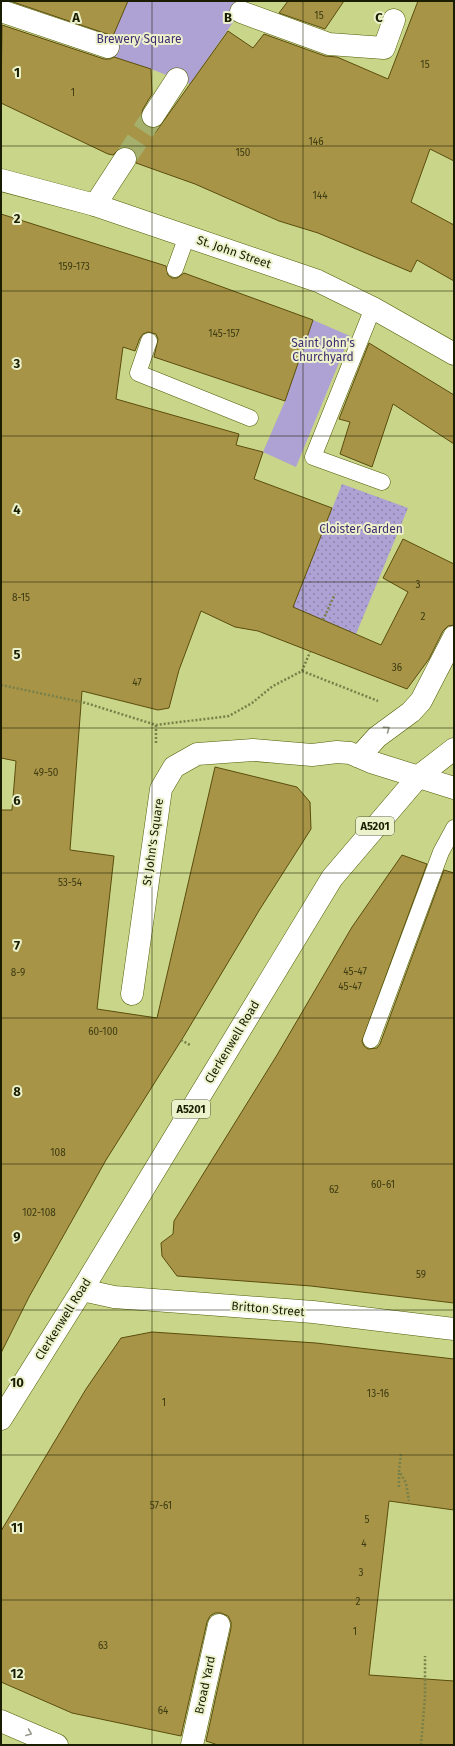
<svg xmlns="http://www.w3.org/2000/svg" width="455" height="1746" viewBox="0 0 455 1746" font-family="'Fira Sans',sans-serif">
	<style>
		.grass { fill: url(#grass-dots) }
		.park { fill: #aea1d3 }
		.building { fill: #a79447; stroke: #5b4d0e }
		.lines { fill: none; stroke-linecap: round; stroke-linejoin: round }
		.pedestrian-tunnel { stroke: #a6b06d; stroke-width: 22; stroke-dasharray: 22 11; stroke-linecap: butt }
		.service-casing { stroke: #535b05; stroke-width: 17 }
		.pedestrian-casing { stroke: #535b05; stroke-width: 23 }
		.minor-casing { stroke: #535b05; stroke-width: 23 }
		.secondary-casing { stroke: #535b05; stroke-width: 23 }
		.primary-casing { stroke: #535b05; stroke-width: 23 }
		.path { stroke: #788049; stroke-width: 2.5; stroke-dasharray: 2 2; stroke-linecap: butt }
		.service { stroke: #fff; stroke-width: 16 }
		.pedestrian { stroke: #fff; stroke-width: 22 }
		.minor { stroke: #fff; stroke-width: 22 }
		.secondary { stroke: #fff; stroke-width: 22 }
		.primary { stroke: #fff; stroke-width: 22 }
		.oneway { stroke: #98998c }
		.grid { fill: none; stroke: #1a1d00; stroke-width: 1; stroke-opacity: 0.55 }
		.labels { text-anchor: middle; stroke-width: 4; stroke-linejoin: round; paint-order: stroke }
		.number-label { font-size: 10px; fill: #3d3b12 }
		.shield { fill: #ebf2cc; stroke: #595d3d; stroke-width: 1 }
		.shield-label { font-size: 11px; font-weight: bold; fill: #1a1d00 }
		.park-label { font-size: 12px; fill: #432c71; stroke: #ebf2cc }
		.street-label { font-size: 12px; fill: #1a1d00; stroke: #ebf2cc }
		.grid-label { font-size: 13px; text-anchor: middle; font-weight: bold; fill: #1a1d00; stroke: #ebf2cc; stroke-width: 4; stroke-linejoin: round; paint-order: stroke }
	</style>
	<defs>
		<pattern id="grass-dots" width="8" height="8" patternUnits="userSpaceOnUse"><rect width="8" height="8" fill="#aea1d3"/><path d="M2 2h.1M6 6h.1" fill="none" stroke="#8d83a9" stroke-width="1.8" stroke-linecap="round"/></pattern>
	</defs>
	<rect width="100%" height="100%" fill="#c9d588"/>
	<!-- grass -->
	<path class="grass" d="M342 484 408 508 356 634 293 607Z"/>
	<!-- park -->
	<path class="park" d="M128 1H248L190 84 151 69 105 54Z
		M313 320 350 336 296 467 263 452 285 401Z"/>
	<!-- building -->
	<path class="building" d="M10 1H128L113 36Z
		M288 1H344L325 29 279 13Z
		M418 1H454V161L430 149 411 202 454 225V281L417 260 411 272 318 233 279 221 195 184 136 163V154L131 148 126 147 120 148 113 155 108 154 1 103 2 25 104 59H110L114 57 151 69 152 94 143 109 141 116 142 121 146 126 154 128 155 133 228 31 253 48 264 34 325 56 337 57 388 79Z
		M1 214 166 266 168 275 172 278H177L184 273 313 320 285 401 154 357 158 339 156 334 148 332 143 334 140 338 135 351 123 347 116 399 239 434 236 445 263 452 254 479 332 508 293 607 381 645 408 592 383 578 403 539 454 564V625L448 626 443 631 429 659 407 689 258 631 235 627 201 611 179 670 169 708 158 710 82 691 70 850 114 856 97 1009 157 1018 215 767 297 787 310 802 311 829 260 909 184 1036 106 1160 29 1297 1 1353V810H12L16 761 1 758Z
		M369 343 454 395V444L393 404 372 467 340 454 350 422 339 419Z
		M402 855 427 864 362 1041 364 1046 368 1049 377 1048 380 1044 444 870 454 873V1303L311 1286 177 1276 162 1256 161 1243 173 1234 174 1221 277 1055 352 927Z
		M152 1332 316 1343 454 1359V1510L389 1501 369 1675 454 1681V1745H218L206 1741 231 1628V1622L228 1616 221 1613H215L210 1616 207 1622 181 1736 72 1713 1 1682V1531L86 1389 121 1338Z"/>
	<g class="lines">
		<!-- pedestrian-tunnel -->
		<path class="pedestrian-tunnel" d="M125 159 153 116"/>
		<!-- service casing -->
		<g class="service-casing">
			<path id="service" d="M175 269 187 236
				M373 308 313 457 382 482
				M149 341 138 373 250 418
				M371 1040 441 852 454 828"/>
		</g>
		<!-- pedestrian casing -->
		<g class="pedestrian-casing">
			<path id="pedestrian" d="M1 11 108 47
				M241 12 329 44 384 48 394 20
				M153 116 177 79
				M95 205 125 159"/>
		</g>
		<!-- minor casing -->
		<g class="minor-casing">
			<path id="minor" d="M359 757 377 737 411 712 421 701 454 637
				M132 994 161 789 174 767 197 754 253 750 312 755 337 752 350 753 371 762 454 788
				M82 1290 114 1297 313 1312 454 1329
				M1 1721 57 1745
				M192 1745 219 1625"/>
		</g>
		<!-- secondary casing -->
		<g class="secondary-casing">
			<path id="secondary" d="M1 180 95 205 318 281 373 308 454 354"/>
		</g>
		<!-- primary casing -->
		<g class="primary-casing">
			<path id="primary" d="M1 1419 82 1290 332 878 419 776 454 749"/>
		</g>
		<!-- path -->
		<path class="path" d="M323 620 335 594
			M302 671 310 652
			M1 685 86 703 156 725 229 716 252 703 273 686 302 671 378 701
			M156 725V745
			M181 1040 190 1045
			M401 1454 399 1471 406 1483 409 1501
			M399 1487V1472
			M421 1745 425 1697V1656"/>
		<!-- service -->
		<use href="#service" class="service"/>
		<!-- pedestrian -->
		<use href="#pedestrian" class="pedestrian"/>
		<!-- minor -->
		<use href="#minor" class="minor"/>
		<!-- secondary -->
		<use href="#secondary" class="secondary"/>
		<!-- primary -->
		<use href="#primary" class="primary"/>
	</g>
	<!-- one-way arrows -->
	<defs><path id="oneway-chevron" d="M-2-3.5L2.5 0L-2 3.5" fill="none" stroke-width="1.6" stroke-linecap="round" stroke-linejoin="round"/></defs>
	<g class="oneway">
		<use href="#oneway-chevron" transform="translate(387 729) rotate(-37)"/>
		<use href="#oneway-chevron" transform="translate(29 1733) rotate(23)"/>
	</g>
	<!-- grid -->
	<path class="grid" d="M152 1V1745M303 1V1745M1 146H454M1 291H454M1 436H454M1 582H454M1 728H454M1 873H454M1 1018H454M1 1164H454M1 1310H454M1 1455H454M1 1600H454"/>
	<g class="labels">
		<!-- number labels -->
		<g class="number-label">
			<text x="319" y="19">15</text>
			<text x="425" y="68">15</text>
			<text x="73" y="96">1</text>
			<text x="316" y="145">146</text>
			<text x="243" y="156">150</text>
			<text x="320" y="199">144</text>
			<text x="74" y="270">159-173</text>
			<text x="224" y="337">145-157</text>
			<text x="418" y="588">3</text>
			<text x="21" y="601">8-15</text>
			<text x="423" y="620">2</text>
			<text x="397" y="671">36</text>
			<text x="137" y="686">47</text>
			<text x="46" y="776">49-50</text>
			<text x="70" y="886">53-54</text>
			<text x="355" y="975">45-47</text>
			<text x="18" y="976">8-9</text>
			<text x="350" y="990">45-47</text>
			<text x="103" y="1035">60-100</text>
			<text x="58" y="1156">108</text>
			<text x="383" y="1188">60-61</text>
			<text x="334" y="1193">62</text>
			<text x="39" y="1216">102-108</text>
			<text x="421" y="1278">59</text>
			<text x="378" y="1397">13-16</text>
			<text x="164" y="1406">1</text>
			<text x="161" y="1509">57-61</text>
			<text x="367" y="1523">5</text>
			<text x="364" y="1547">4</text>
			<text x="361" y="1576">3</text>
			<text x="358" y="1605">2</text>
			<text x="355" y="1635">1</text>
			<text x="103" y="1649">63</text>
			<text x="163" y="1714">64</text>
		</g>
		<!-- shield labels -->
		<g class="shield">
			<rect x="356" y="817" width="38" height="18" rx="3"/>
			<rect x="172" y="1100" width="38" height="18" rx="3"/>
		</g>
		<g class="shield-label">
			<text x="375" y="830">A5201</text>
			<text x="191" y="1113">A5201</text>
		</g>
		<!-- park labels -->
		<g class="park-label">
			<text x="139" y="43">Brewery Square</text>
			<text x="323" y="347">Saint John's<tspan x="323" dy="14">Churchyard</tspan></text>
			<text x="361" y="533">Cloister Garden</text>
		</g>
		<!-- street labels -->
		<g class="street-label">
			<text transform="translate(234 252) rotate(19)" y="4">St. John Street</text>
			<text transform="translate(153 842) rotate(-82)" y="4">St John's Square</text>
			<text transform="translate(232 1042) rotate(-59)" y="4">Clerkenwell Road</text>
			<text transform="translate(268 1309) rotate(5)" y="4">Britton Street</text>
			<text transform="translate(63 1319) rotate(-58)" y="4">Clerkenwell Road</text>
			<text transform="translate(205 1685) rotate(-78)" y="4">Broad Yard</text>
		</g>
	</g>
	<g class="grid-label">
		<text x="76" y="22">A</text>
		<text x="228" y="22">B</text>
		<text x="379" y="22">C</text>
		<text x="17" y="77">1</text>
		<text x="17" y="223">2</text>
		<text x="17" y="368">3</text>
		<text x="17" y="514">4</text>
		<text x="17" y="659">5</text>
		<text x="17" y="805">6</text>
		<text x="17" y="950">7</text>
		<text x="17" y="1096">8</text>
		<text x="17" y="1241">9</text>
		<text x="17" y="1387">10</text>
		<text x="17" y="1532">11</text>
		<text x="17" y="1678">12</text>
	</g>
	<!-- border -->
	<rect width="455" height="1746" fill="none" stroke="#1a1d00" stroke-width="4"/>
</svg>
